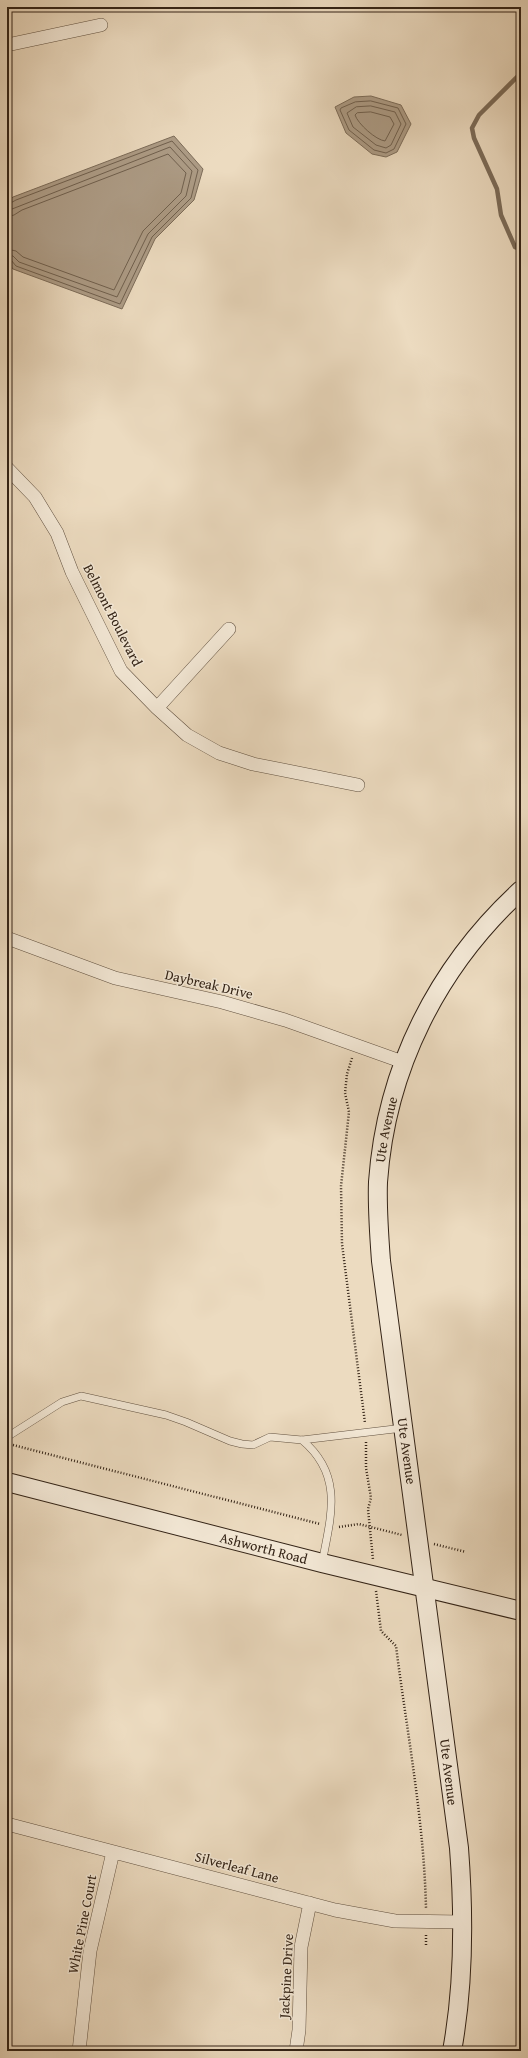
<svg xmlns="http://www.w3.org/2000/svg" width="528" height="2058" viewBox="0 0 528 2058" font-family="'Gentium Book Plus',serif">
	<style>
		.water { fill: #ad9c86; stroke: #7c6c59 }
		.lines { fill: none; stroke-linecap: round; stroke-linejoin: round }
		.shore { stroke: #70604e; stroke-width: 1 }
		.stream { stroke: #7c6c59; stroke-width: 4.5 }
		.lane-casing { stroke: #615140; stroke-width: 8 }
		.street-casing { stroke: #615140; stroke-width: 14 }
		.secondary-casing { stroke: #332316; stroke-width: 20 }
		.path { stroke: #332316; stroke-width: 2.5; stroke-dasharray: 1 2; stroke-linecap: butt }
		.lane { stroke: #f3e8d6; stroke-width: 7 }
		.street { stroke: #f3e8d6; stroke-width: 13 }
		.secondary { stroke: #f3e8d6; stroke-width: 18 }
		.labels { text-anchor: middle; stroke-width: 3; stroke-linejoin: round; paint-order: stroke }
		.street-label { font-size: 14px; fill: #332316; stroke: #f3e8d6 }
	</style>
	<rect width="100%" height="100%" fill="#ecdbc0"/>
	<filter id="stains"><feTurbulence type="fractalNoise" baseFrequency=".005" numOctaves="4"/><feColorMatrix values="0 0 0 0 .2 0 0 0 0 .09 0 0 0 0 .02 0 0 0 .5 -.17"/></filter>
	<radialGradient id="worn" r=".72"><stop offset=".6" stop-color="#630" stop-opacity="0"/><stop offset="1" stop-color="#630" stop-opacity=".3"/></radialGradient>
	<!-- water -->
	<path class="water" d="M371 96 401 105 411 124 397 152 386 157 372 154 346 133 335 107 354 97Z
		M174 136 203 169 194 200 155 239 122 309 13 269 7 261V203L13 197Z"/>
	<g class="lines">
		<!-- shore -->
		<path class="shore" d="M371 101 398 108 406 124 394 149 386 153 374 150 349 130 340 110 341 108 355 102Z
			M371 106 395 112 401 124 391 145 386 148 376 145 353 127 347 113 356 107Z
			M371 112 390 117 394 124 385 141C376 140 358 124 355 115L357 113Z
			M7 205 16 200 172 141 198 170 191 198 152 237 120 304 16 266 11 260H7
			M7 211 170 147 192 171 186 196 148 234 117 297 19 262 13 256 7 255
			M7 217 14 215 22 210 168 154 186 173 181 193 143 231 114 290 23 257 16 251 7 249"/>
		<!-- stream -->
		<path class="stream" d="M521 73 479 115 472 128 474 138 497 189 501 215 515 247 521 249"/>
		<!-- lane casing -->
		<g class="lane-casing">
			<path id="lane" d="M7 1437 62 1402 81 1396 166 1415 186 1422 230 1441 242 1444 253 1445 270 1437 302 1440 403 1428
				M302 1440C344 1475 331 1516 322 1563"/>
		</g>
		<!-- street casing -->
		<g class="street-casing">
			<path id="street" d="M7 45 101 25
				M7 468 35 497 57 533 72 572 121 671 157 708 187 735 219 753 253 764 358 785
				M157 708 229 629
				M7 938 115 978 222 1002 285 1020 403 1062
				M7 1824 335 1910 395 1921 462 1922
				M79 2051 90 1951 113 1852
				M296 2051 299 2030 301 1947 310 1903"/>
		</g>
		<!-- secondary casing -->
		<g class="secondary-casing">
			<g id="secondary">
				<path id="s1" d="M7 1482 322 1563 521 1611"/>
				<path id="s2" d="M452 2051C464 1986 464 1914 459 1848L381 1261C379 1234 377 1208 378 1182 386 1068 438 966 521 890"/>
			</g>
		</g>
		<!-- path -->
		<path class="path" d="M352 1058 347 1074 345 1093 349 1112 341 1186 342 1244 365 1423
			M366 1442V1468L371 1498 368 1509 373 1560
			M13 1445 320 1524
			M339 1527 359 1524 402 1535
			M434 1544 466 1552
			M376 1591 381 1631 396 1646C407 1733 424 1820 426 1908
			M426 1935V1945"/>
		<!-- lane -->
		<use href="#lane" class="lane"/>
		<!-- street -->
		<use href="#street" class="street"/>
		<!-- secondary -->
		<use href="#secondary" class="secondary"/>
	</g>
	<g class="labels">
		<!-- street labels -->
		<g class="street-label">
			<text transform="translate(113 615) rotate(63)" y="5">Belmont Boulevard</text>
			<text transform="translate(209 984) rotate(13)" y="5">Daybreak Drive</text>
			<text dy="5" stroke="none"><textPath href="#s2" startOffset="928">Ute Avenue</textPath></text>
			<text transform="translate(407 1451) rotate(82)" y="5">Ute Avenue</text>
			<text dy="5" stroke="none"><textPath href="#s1" startOffset="265">Ashworth Road</textPath></text>
			<text transform="translate(449 1772) rotate(83)" y="5">Ute Avenue</text>
			<text transform="translate(237 1867) rotate(15)" y="5">Silverleaf Lane</text>
			<text transform="translate(82 1924) rotate(-79)" y="5">White Pine Court</text>
			<text transform="translate(286 1976) rotate(-87)" y="5">Jackpine Drive</text>
		</g>
	</g>
	<!-- margin -->
	<rect width="528" height="2058" fill="none" stroke="#ecdbc0" stroke-width="24"/>
	<rect x="8" y="8" width="512" height="2042" fill="none" stroke="#332316" stroke-width="2"/>
	<rect x="12" y="12" width="504" height="2034" fill="none" stroke="#332316"/>
	<rect width="100%" height="100%" filter="url(#stains)"/>
	<rect width="100%" height="100%" fill="url(#worn)"/>
</svg>
